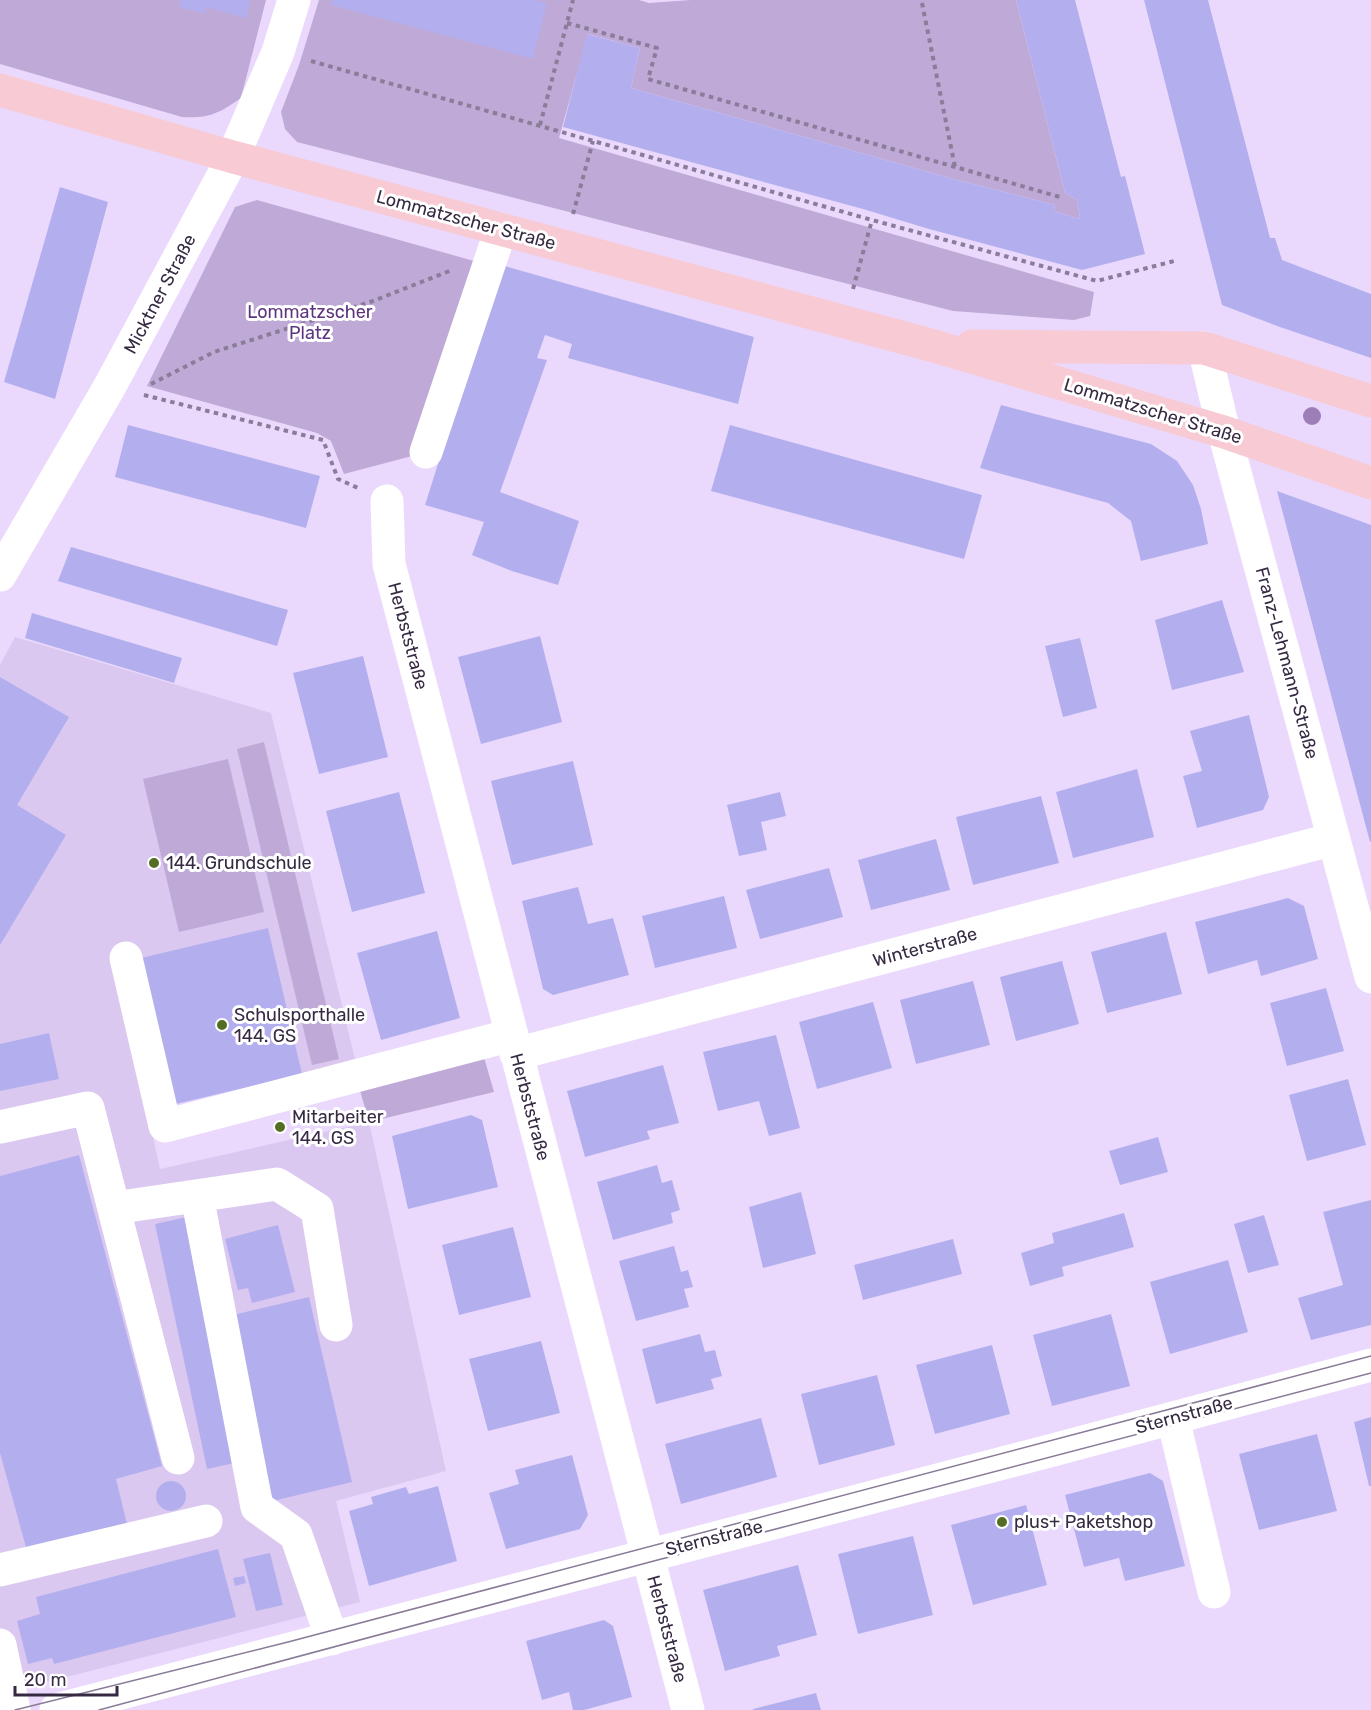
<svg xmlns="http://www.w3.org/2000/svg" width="1371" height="1710" viewBox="0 0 1371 1710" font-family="Rubik,sans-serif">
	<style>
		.built { fill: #dbc8f0 }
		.green { fill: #bfa9d7 }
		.building { fill: #b3afee }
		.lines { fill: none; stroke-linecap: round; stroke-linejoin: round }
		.path { stroke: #8b7c9a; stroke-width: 4; stroke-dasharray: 4.5 4.5; stroke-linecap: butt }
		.minor { stroke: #fff; stroke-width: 33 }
		.major { stroke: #f8cad3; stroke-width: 33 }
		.tram { stroke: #897b98; stroke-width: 1.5 }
		.tree { fill: #9c7fb8 }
		.poi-dot { fill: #536e22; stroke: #fff; stroke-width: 2 }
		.labels { text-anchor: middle; stroke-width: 6; stroke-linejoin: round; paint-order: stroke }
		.street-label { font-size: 18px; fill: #362a42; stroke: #fff }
		.park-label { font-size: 18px; fill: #5d357f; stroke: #fff }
		.poi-label { font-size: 18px; fill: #362a42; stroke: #fff; text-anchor: start }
	</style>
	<rect width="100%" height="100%" fill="#ead9fd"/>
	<!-- built -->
	<path class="built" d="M15 637 271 713 355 1059 302 1074 127 1018 160 1169 369 1122 446 1471 336 1501 360 1602 0 1694V665Z"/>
	<!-- green -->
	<path class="green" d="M0 0H266L241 98C220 113 208 119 182 117L0 64Z
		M319 0H639L649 3 691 0H1016L1065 193 1077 200 1080 219 1054 211 1055 205 946 177 631 88 640 48 588 34 559 138 1094 292 1090 316 1074 320 953 311 297 142 285 129 281 112 299 65Z
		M257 200 474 261 412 456 344 474 331 441 317 433 147 386 235 207Z
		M264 742 339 1059 312 1065 237 749Z
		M228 759 264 912 179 932 143 779Z
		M483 1054 494 1092 369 1122 359 1087Z"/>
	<!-- building -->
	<path class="building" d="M180 0H250L246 18 206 7 205 14 179 7Z
		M332 0H535L547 3 533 59 331 5Z
		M1016 0H1075L1121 177 1125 176 1145 254 1082 270 929 229 863 209 563 127 587 34 640 48 631 88 946 177 1055 205 1054 211 1080 219 1077 200 1065 193Z
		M1144 0H1208L1270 238H1275L1282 260 1371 294V358L1277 326 1222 305Z
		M60 187 108 202 55 399 4 382Z
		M501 265 754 337 738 404 568 358 572 344 545 335 537 358 547 360 500 492 579 521 558 585 512 571 472 555 484 522 425 505Z
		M1001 405 1151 444 1177 461 1193 485 1201 509 1208 544 1141 561 1131 521 1108 503 980 468Z
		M128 425 320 476 306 528 115 477Z
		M730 425 982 495 964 559 711 491Z
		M1277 491 1371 525V841L1370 842Z
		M71 547 288 610 277 646 58 581Z
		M1222 600 1244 672 1172 690 1155 620Z
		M32 613 182 658 174 683 25 638Z
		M540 636 562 722 481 744 458 657Z
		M1080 638 1097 708 1063 717 1045 646Z
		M363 656 388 757 319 774 293 673Z
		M0 677 69 717 17 805 66 835 0 945Z
		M1249 715 1269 797 1263 810 1197 828 1183 776 1202 771 1190 731Z
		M573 761 593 845 512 865 491 781Z
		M1137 769 1154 837 1073 858 1056 792Z
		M399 792 425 893 352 912 326 811Z
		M780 792 786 816 761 822 767 850 739 856 727 805Z
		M1041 796 1059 863 973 885 956 817Z
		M936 839 950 890 871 910 858 860Z
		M829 868 843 917 760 939 746 890Z
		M578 887 588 924 613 918 629 975 553 995 543 989 522 901Z
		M724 896 737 948 655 968 642 916Z
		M1288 898 1304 906 1318 959 1261 976 1257 960 1208 974 1195 922Z
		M268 928 302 1074 172 1105 137 959Z
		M437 931 460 1018 381 1040 357 953Z
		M1166 932 1182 994 1107 1013 1091 952Z
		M1062 961 1079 1024 1016 1041 1000 977Z
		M973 981 990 1045 916 1064 900 1000Z
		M1326 988 1344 1051 1287 1066 1270 1003Z
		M873 1002 892 1068 817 1089 799 1022Z
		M49 1033 59 1079 0 1091V1044Z
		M776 1035 800 1128 769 1136 759 1101 718 1111 703 1052Z
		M663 1065 679 1123 647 1131 650 1139 585 1157 567 1091Z
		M1348 1079 1366 1145 1307 1161 1289 1095Z
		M471 1115 482 1120 498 1187 408 1209 392 1136Z
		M1158 1137 1168 1172 1120 1185 1109 1151Z
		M79 1155 162 1466 116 1479 127 1524 27 1551 0 1453V1176Z
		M657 1165 662 1183 672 1180 680 1210 671 1213 673 1223 613 1240 597 1182Z
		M801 1192 816 1254 763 1268 749 1207Z
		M1371 1200V1325L1311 1340 1298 1298 1343 1285 1323 1212Z
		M1124 1213 1134 1247 1062 1267 1064 1276 1030 1286 1021 1253 1054 1243 1052 1233Z
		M1264 1215 1279 1265 1248 1273 1234 1224Z
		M187 1217 239 1462 207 1469 155 1224Z
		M278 1225 295 1292 252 1303 248 1288 238 1290 225 1239Z
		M513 1227 531 1297 459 1315 442 1245Z
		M953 1239 962 1274 863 1300 854 1265Z
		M674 1246 681 1272 688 1270 693 1287 684 1289 689 1307 636 1321 619 1261Z
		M1228 1260 1248 1332 1170 1354 1150 1282Z
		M309 1297 352 1482 273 1501 229 1316Z
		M1111 1314 1130 1386 1052 1406 1033 1335Z
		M700 1334 705 1352 715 1350 722 1376 711 1379 714 1389 656 1404 642 1349Z
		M541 1341 560 1413 488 1431 469 1359Z
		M992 1345 1010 1414 935 1434 916 1365Z
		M877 1375 895 1445 819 1465 801 1394Z
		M1371 1417V1486H1369L1354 1422Z
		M761 1418 777 1477 681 1504 665 1444Z
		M1317 1434 1337 1511 1259 1530 1239 1454Z
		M572 1455 588 1515 580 1529 506 1549 489 1493 519 1484 515 1470Z
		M1150 1473 1163 1481 1185 1566 1125 1581 1119 1558 1084 1567 1065 1495Z
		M156 1496a15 15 0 1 1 30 0a15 15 0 1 1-30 0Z
		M438 1486 457 1561 369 1586 349 1511 373 1504 371 1497 406 1487 409 1494Z
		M1026 1505 1047 1585 973 1605 951 1525Z
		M913 1536 933 1615 858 1634 838 1554Z
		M218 1549 236 1617 54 1664 52 1658 28 1664 17 1621 40 1614 36 1597Z
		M270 1553 283 1605 256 1611 243 1559Z
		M798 1565 817 1635 777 1646 780 1656 725 1671 703 1590Z
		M244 1576 246 1583 235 1586 233 1578Z
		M604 1620 613 1626 632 1697 584 1710H573L569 1692 542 1700 526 1641Z
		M816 1693 821 1710H753V1709Z"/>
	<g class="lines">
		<!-- path -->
		<path class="path" d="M922 3 955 167
			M567 23 657 48 648 79 1060 197
			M311 61 872 220 1097 281 1178 260
			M540 125 573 0
			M573 214 593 141
			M853 289 872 220
			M151 384 214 352 373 301 452 270
			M144 395 323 440 338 479 358 488"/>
		<!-- minor -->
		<path class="minor" d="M1204 348 1224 432 1371 977
			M426 452 501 229
			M387 501 389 564 688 1710
			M0 575 110 386 233 157 278 52 294 0
			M126 958 165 1126 512 1035
			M516 1054 1334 839
			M0 1127 88 1108 178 1458
			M197 1196 257 1507 296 1535 332 1639
			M114 1208 277 1184 317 1209 336 1325
			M1173 1418 1214 1592
			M0 1570 206 1521
			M0 1645 14 1710
			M56 1710 1053 1450 1371 1365"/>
		<!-- major -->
		<path class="major" d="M0 90 233 157 934 346 1224 432 1371 483
			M972 346 1204 348 1371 401"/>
		<!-- tram -->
		<path class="tram" d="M15 1710 288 1642 1371 1356
			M99 1710 650 1562 1371 1373"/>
	</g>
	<!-- trees -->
	<circle class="tree" cx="1312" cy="416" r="9"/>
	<!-- markers -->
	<g class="poi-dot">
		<circle cx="154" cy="863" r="6"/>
		<circle cx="222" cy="1025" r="6"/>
		<circle cx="280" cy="1127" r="6"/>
		<circle cx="1002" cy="1522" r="6"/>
	</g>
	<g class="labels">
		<!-- street labels -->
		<g class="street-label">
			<text transform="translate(466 220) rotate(15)" y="6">Lommatzscher Straße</text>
			<text transform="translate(160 294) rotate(-62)" y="6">Micktner Straße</text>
			<text transform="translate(1153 411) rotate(17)" y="6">Lommatzscher Straße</text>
			<text transform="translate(408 636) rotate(75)" y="6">Herbststraße</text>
			<text transform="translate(1287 663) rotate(75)" y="6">Franz-Lehmann-Straße</text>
			<text transform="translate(925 947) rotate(-15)" y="6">Winterstraße</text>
			<text transform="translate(530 1107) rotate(75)" y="6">Herbststraße</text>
			<text transform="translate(1184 1415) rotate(-15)" y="6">Sternstraße</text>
			<text transform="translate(714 1538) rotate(-14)" y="6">Sternstraße</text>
			<text transform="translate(667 1629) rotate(75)" y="6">Herbststraße</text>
		</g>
		<!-- park labels -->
		<g class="park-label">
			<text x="310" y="318">Lommatzscher<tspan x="310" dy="21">Platz</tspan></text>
		</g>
		<!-- poi labels -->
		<g class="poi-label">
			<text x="166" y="869">144. Grundschule</text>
			<text x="234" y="1021">Schulsporthalle<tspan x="234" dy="21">144. GS</tspan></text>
			<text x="292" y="1123">Mitarbeiter<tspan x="292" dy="21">144. GS</tspan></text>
			<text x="1014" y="1528">plus+ Paketshop</text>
		</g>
	</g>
	<!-- scale -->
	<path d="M15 1686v9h102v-9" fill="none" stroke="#362a42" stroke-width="3"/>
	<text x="24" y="1686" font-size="18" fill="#362a42" stroke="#ffffff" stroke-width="4.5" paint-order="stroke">20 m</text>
</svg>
